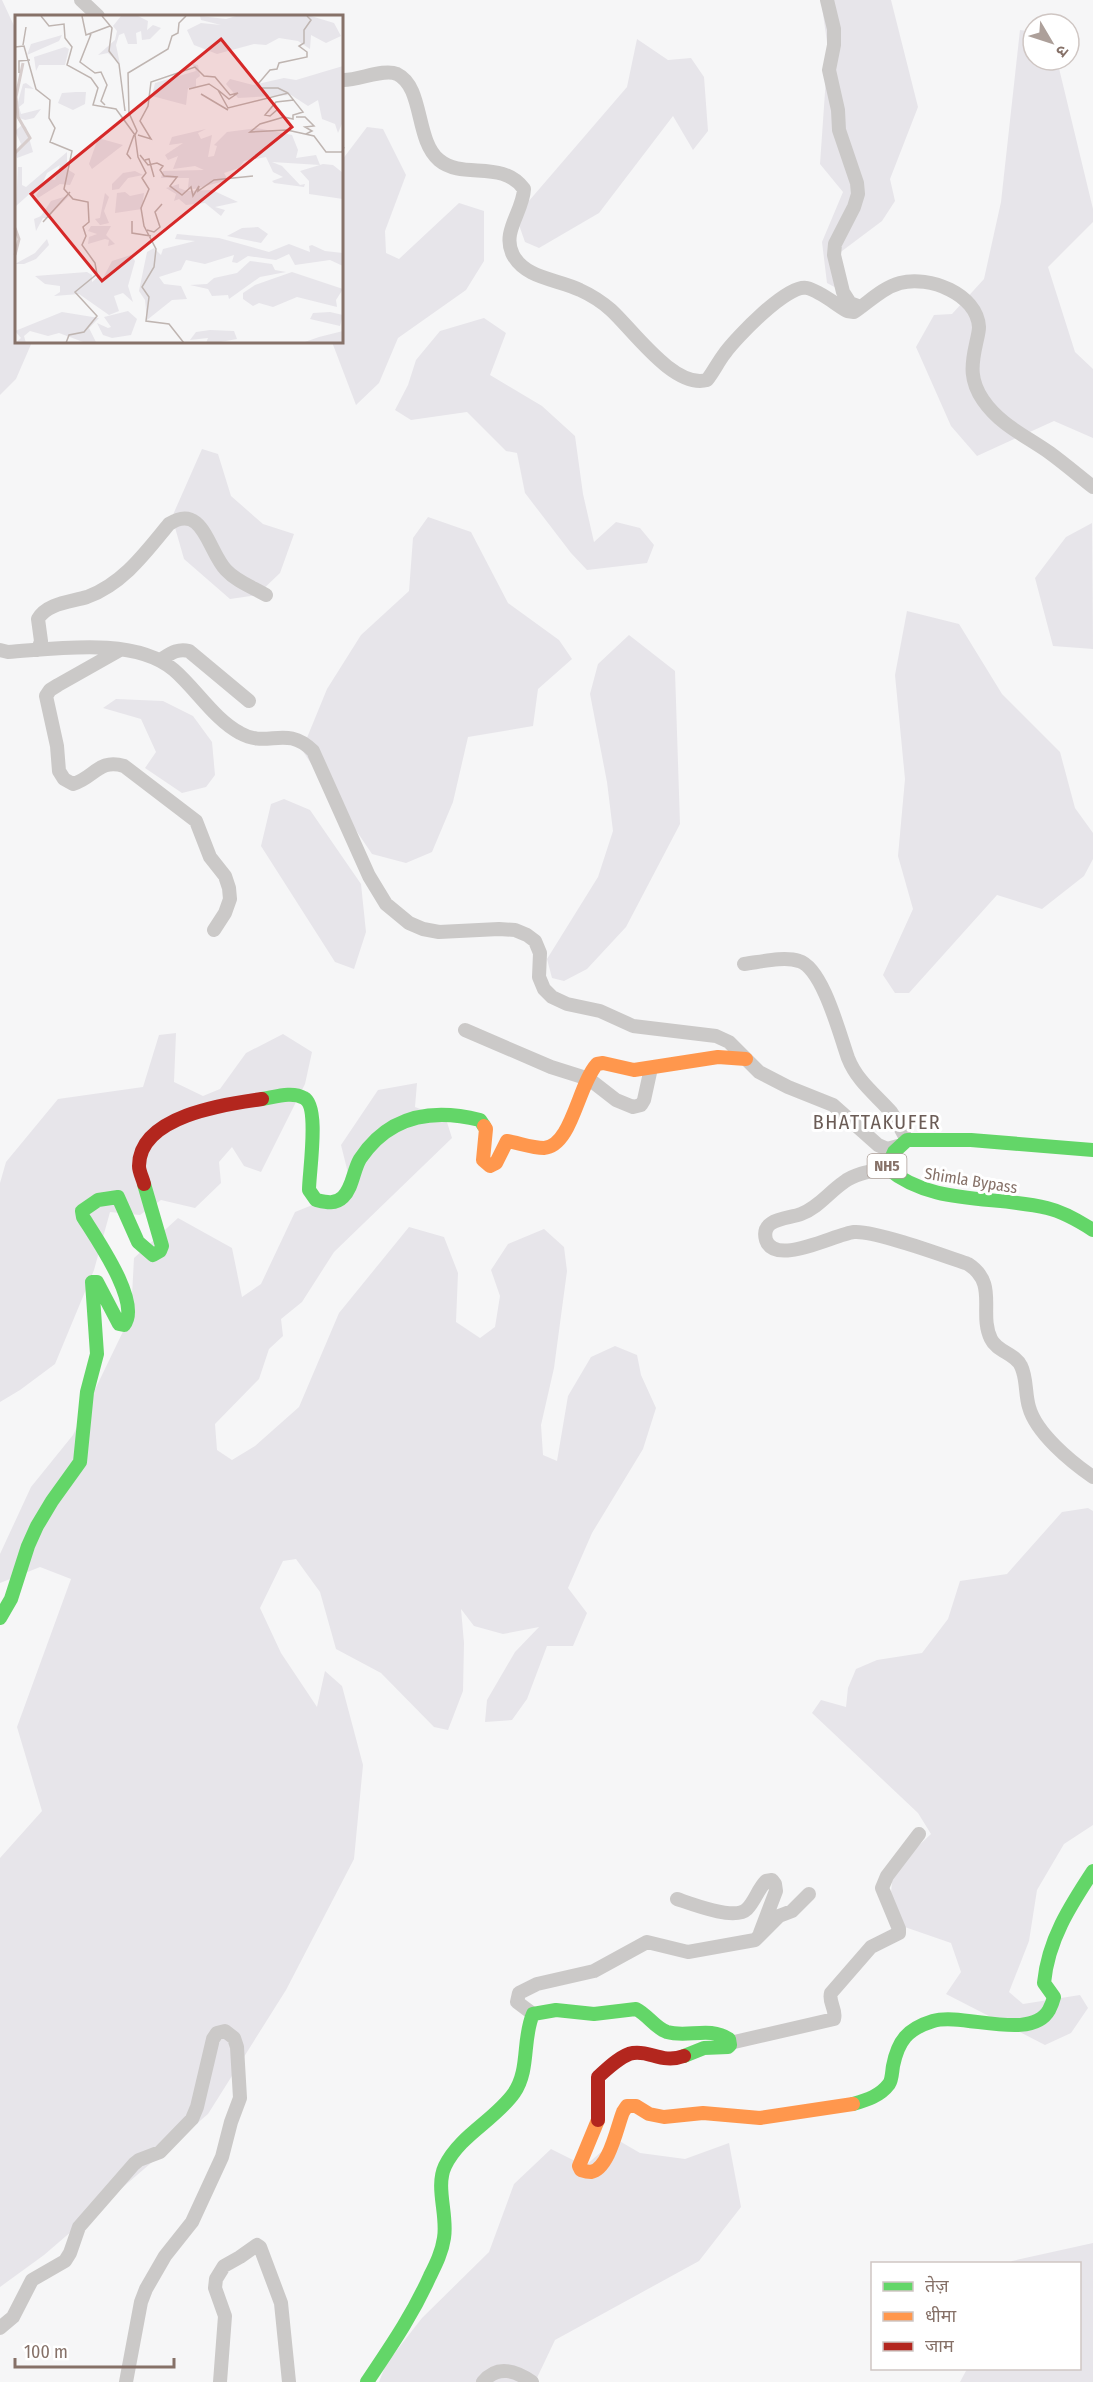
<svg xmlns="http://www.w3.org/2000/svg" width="1093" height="2382" viewBox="0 0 1093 2382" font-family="'Fira Sans Condensed','Noto Sans Devanagari',sans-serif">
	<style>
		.green { fill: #e7e5ea }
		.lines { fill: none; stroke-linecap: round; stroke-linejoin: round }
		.street { stroke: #cbc9c8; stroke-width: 14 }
		.fast { stroke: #63d668; stroke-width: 14 }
		.slow { stroke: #ff974d; stroke-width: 14 }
		.jam { stroke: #b3261e; stroke-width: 14 }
		.labels { text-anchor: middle; stroke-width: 6; stroke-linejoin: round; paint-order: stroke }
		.shield { fill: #fff; stroke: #aa9c95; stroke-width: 1.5 }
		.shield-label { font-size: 15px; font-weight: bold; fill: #867168 }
		.street-label { font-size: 16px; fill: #867168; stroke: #fff }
		.quarter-label { font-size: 20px; letter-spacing: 1.5px; fill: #6b5c56; stroke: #fff }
		.inset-river { fill: none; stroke: #d7cdcc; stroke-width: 3 }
		.inset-road { fill: none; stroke: #bfb5b1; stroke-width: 1.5 }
		.view { fill: #d62828; fill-opacity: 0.15; stroke: #d62828; stroke-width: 3 }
		.inset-edge { fill: none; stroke: #867168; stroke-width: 3 }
	</style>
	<rect width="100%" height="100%" fill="#f6f6f7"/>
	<!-- green -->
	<path class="green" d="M0 0H2L16 30V342H32L16 379 0 395Z
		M821 0H891L918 107 890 179 895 201 882 221 838 254 842 291 827 283 822 242 843 192 820 164 828 49Z
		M1020 30 1033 32V60H1057L1093 209V222L1048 267 1075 352 1093 369V438L1054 421 977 456 951 426 916 347 934 315 952 314 984 279 1001 202Z
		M637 39 668 60 691 58 704 77 708 131 693 150 673 116 599 213 539 248 525 242 519 225 528 202 627 87Z
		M367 127 383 129 406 175 385 231 386 253 399 259 459 203 484 211V261L466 290 398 338 379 383 356 405 332 342H342V160Z
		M484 318 506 333 490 375 542 406 575 436 583 494 594 542 616 522 640 528 654 545 647 563 587 570 571 553 525 493 517 453 506 451 467 412 411 420 395 410 408 385 416 360 440 331Z
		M202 449 218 454 231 496 263 524 294 534 280 573 257 595 230 599 184 559 172 517Z
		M428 517 471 532 508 603 559 640 572 659 538 689 533 726 468 737 453 802 432 852 406 863 372 854 302 750 327 689 361 635 409 591 413 538Z
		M1092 523 1093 649 1053 646 1035 578 1066 537Z
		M907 611 959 624 1002 694 1060 752 1075 808 1093 833V859L1084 876 1042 909 997 895 909 993H895L883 975 913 909 898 856 905 779 895 675Z
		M629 635 675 671 680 824 626 927 587 969 564 981 552 978 547 959 598 877 613 831 607 782 590 694 598 664Z
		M116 699 163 701 193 716 212 742 215 775 206 787 182 793 145 768 156 752 141 719 103 708Z
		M284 799 310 810 361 884 366 932 354 969 335 962 261 846 271 804Z
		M176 1033 174 1082 203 1096 220 1089 246 1053 283 1034 312 1052 305 1084 261 1172 244 1166 232 1147 219 1162 221 1183 195 1208 161 1200 140 1215 110 1212 94 1270 55 1364 20 1390 0 1402V1183L6 1162 58 1099 143 1087 159 1035Z
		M417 1083 415 1107 446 1119 452 1138 334 1252 302 1302 281 1319 283 1336 269 1349 259 1379 215 1424 217 1450 232 1460 255 1446 299 1407 339 1313 409 1227 444 1237 458 1273 456 1322 480 1338 495 1327 500 1296 491 1270 508 1244 544 1229 564 1247 567 1271 554 1368 541 1425 543 1455 557 1461 568 1396 591 1357 615 1346 637 1355 641 1375 656 1408 643 1449 592 1533 568 1588 587 1613 573 1646H547L527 1699 512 1720 485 1722 487 1700 515 1652 539 1627 503 1634 474 1626 461 1609 464 1643 463 1691 448 1730 434 1727 381 1673 336 1649 320 1592 296 1559 283 1561 260 1608 281 1653 317 1707 325 1671 342 1686 363 1765 354 1859 286 1990 208 2114 44 2255 0 2287V1858L42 1811 17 1727 71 1579 40 1567 0 1583V1554L31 1487 73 1435 131 1315 134 1258 178 1218 232 1248 242 1297 261 1284 295 1212 352 1189 341 1145 378 1090Z
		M1088 1508 1093 1511V1825L1064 1844 1037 1890 1029 1941 1009 1992 1023 2004 1080 1995 1088 2008 1071 2033 1045 2045 946 1994 961 1972 951 1943 899 1925 890 1905 893 1870 931 1834 918 1813 812 1713 821 1700 846 1707 848 1688 856 1669 877 1660 922 1653 948 1619 960 1581 1007 1574 1062 1512Z
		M616 2139 640 2153 685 2159 729 2143 741 2207 699 2261 555 2340 535 2382H379L386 2364 422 2318 489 2252 514 2184 551 2149 585 2166Z
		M1093 2243V2382H960L967 2369 1080 2368V2264L1010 2263 1012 2261Z"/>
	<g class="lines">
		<!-- street -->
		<path class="street" d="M81 0 98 16
			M827 0 834 29V45L829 70 838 110 839 130 857 183 858 194 854 207 835 244 834 255 843 292 850 303 861 307
			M342 80C358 81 383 68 397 74 424 87 415 140 439 160 463 180 502 159 524 189 523 212 501 232 513 255 526 279 558 279 580 290 591 295 602 302 611 310 633 330 674 389 707 380 714 371 718 362 725 353 736 338 788 283 807 288 820 291 835 304 847 311L854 312C869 302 882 288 900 283 929 275 977 294 979 327 979 332 977 339 976 344 971 366 970 381 983 400 1000 425 1026 436 1050 453 1065 464 1079 476 1093 487
			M0 650 8 652C55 649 135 636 174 670 196 689 214 719 240 733 268 749 286 724 313 751L369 876 386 904 409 923 423 929 439 932 499 929 515 930 527 935 535 941 540 953 539 977 544 989 552 997 567 1004 600 1011 633 1026 716 1036 729 1042 759 1072 788 1087 833 1105 878 1145 887 1149 898 1146
			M38 650 41 641 38 619C47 603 71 602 87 597 123 584 146 552 169 524 203 502 208 551 226 570 236 581 252 587 266 595
			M120 650 58 685 50 690 46 696 57 746 59 771 64 779 73 784C94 778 99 758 124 766L196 821 210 857 225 876 229 888 230 899 225 913 214 930
			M160 660C170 654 177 648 189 651L249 701
			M744 964C760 962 784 956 799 961 823 968 840 1036 848 1058 857 1081 875 1094 891 1112 897 1121 902 1131 907 1140
			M465 1030 551 1067 589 1079 616 1100 633 1107 641 1105 644 1100 651 1068
			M887 1168C873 1171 856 1173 844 1182 828 1193 819 1207 801 1214 788 1219 760 1218 766 1240 775 1267 835 1234 854 1232 874 1230 945 1256 968 1264 999 1284 978 1312 991 1339 997 1352 1015 1353 1021 1366 1027 1378 1025 1394 1029 1407 1036 1433 1071 1462 1093 1477
			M677 1899C692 1904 735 1921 747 1909 755 1901 758 1889 766 1881L772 1880 775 1884 776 1891 760 1933
			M533 2014 517 2002 519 1993 537 1984 594 1971 647 1942 688 1952 755 1940 779 1916 792 1911 809 1894
			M730 2043 834 2019C837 2010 828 2002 831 1993L871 1947 899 1933V1929L882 1888 887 1876 919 1834
			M0 2328 13 2317 32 2280 65 2261 70 2253 79 2227 134 2164 139 2160 160 2152 192 2119 197 2107 213 2039 217 2033 225 2031 234 2038 237 2047 240 2098 231 2122 222 2157 192 2222 165 2256 146 2289 141 2302 126 2382
			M220 2382 225 2316 215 2288 216 2279 224 2266 240 2257 257 2245 260 2247 281 2303 289 2382
			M483 2382C498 2364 516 2371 532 2382"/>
		<!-- fast -->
		<path class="fast" d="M262 1099C275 1097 292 1091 304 1098 320 1106 309 1172 309 1190L316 1200C325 1202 335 1205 343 1197 353 1187 353 1171 360 1159 389 1115 432 1108 480 1120L484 1126
			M1093 1150 971 1140H907L894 1152 887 1168C932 1206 993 1195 1047 1208 1064 1212 1079 1221 1093 1230
			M0 1618 11 1599 28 1546 37 1526 52 1501 80 1462 87 1392 97 1354 92 1282H97L119 1324 124 1325C142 1303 96 1238 83 1217L82 1211 98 1200 118 1197 138 1242 153 1255 160 1251 162 1246 144 1184
			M853 2104C867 2100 880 2096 889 2084 892 2080 892 2072 893 2066 898 2041 907 2029 933 2021 963 2012 1031 2042 1049 2010 1051 2006 1053 2001 1054 1997L1044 1983C1048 1940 1070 1906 1093 1871
			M367 2382C391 2346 412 2316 430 2276 436 2264 442 2252 444 2238 448 2215 435 2187 445 2166 460 2135 495 2120 514 2093 530 2070 522 2039 533 2014L556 2010 594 2014 636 2009C648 2015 655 2028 667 2032 688 2038 709 2026 729 2039L730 2045 728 2047 704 2048 684 2056"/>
		<!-- slow -->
		<path class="slow" d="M484 1126 486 1129 483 1160 490 1166 496 1163 507 1141C519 1143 532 1148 544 1148 572 1146 578 1085 597 1064L603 1063 634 1070 718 1057 746 1059
			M598 2120 579 2166 581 2170C584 2171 588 2172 591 2172 609 2169 617 2127 623 2112L627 2106H636L649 2114 664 2117 703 2113 760 2118 853 2104"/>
		<!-- jam -->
		<path class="jam" d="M144 1184C143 1179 139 1172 139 1166 139 1116 225 1104 262 1099
			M598 2120V2077C607 2069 621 2055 633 2053 650 2050 662 2064 684 2056"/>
	</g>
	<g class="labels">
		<!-- shield labels -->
		<rect class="shield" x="867.5" y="1154" width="39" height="24" rx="4.5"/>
		<g class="shield-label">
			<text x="887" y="1171">NH5</text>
		</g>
		<!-- street labels -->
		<g class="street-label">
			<text transform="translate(971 1180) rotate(9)" y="6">Shimla Bypass</text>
		</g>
		<!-- quarter labels -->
		<g class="quarter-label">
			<text x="877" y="1129">BHATTAKUFER</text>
		</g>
	</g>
	<!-- overview -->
	<g transform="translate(15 15)">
		<rect width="328" height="328" fill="#f6f6f7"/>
		<path d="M106 1H123L133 6 132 15 138 10 146 13 135 24 127 25 126 16 121 18 122 29H113L109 18 104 20 101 30 105 49 93 38 83 40 100 25 102 16 98 11ZM185 1 211 4 221 1H296L319 8 326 21 311 28 296 20 295 34 283 26 264 23 251 30 239 29 202 39 179 30 172 15 186 8 206 10 186 5ZM47 20 44 26 12 40 16 29ZM50 32 54 34 50 50H24L21 56 19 42ZM177 49 183 50 185 61 181 64V72L173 73 171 90 137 81 140 68 181 56ZM328 51 329 104 323 118 320 109 307 104 303 85 293 91 276 80 223 83 211 69 215 64 238 70 269 63 281 65ZM11 68 19 74 10 73 9 88 4 92 6 99 26 94 19 103 10 105 2 102 1 94 8 69ZM61 77H71L70 89 58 95 43 88 47 78ZM7 110 11 112 18 137 2 143 0 137 6 129 0 116ZM242 113 277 120 283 135 281 143 301 140 305 150 257 147 267 151 285 170 290 169 289 172 259 168 257 166 268 162 258 157 251 142 229 146 224 153 209 158 213 165 179 174 173 173 174 163H146L148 156 189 155 180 151 158 154 163 141 153 145 150 140 168 128 154 130 157 122 191 114 183 118 186 124 197 120 193 142 199 141 202 131 199 130 212 117ZM83 123 108 130 77 154 74 149ZM52 137V154L60 159 55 170 45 169 23 183 21 180 33 164 40 165 45 150 32 158 28 167 1 191 3 152H7V170L11 172ZM308 149 318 150 328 158V184L294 179V166L285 156ZM120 156 128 160 113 163 104 174 97 175V169L108 158ZM164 169V173L172 176 197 175 223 187 200 192 210 195 206 201 190 188 171 190 164 184 159 186 161 179 151 173ZM110 177 115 181 129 178 127 194 100 198 102 178ZM90 178 94 182 89 196 94 208 85 210 80 204 85 203ZM55 180 32 203H28L21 216 19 204 26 201 36 186ZM76 211H96L91 220 100 229 93 231 94 225 90 224 73 229 74 222 82 219 73 216ZM243 212 253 219 246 228 212 221 227 213ZM162 219 204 223 254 237 274 229 295 237 294 231 297 230 310 236 328 238V251L315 245 280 250 274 239 261 245 233 241 222 248 217 247 219 240 190 249 171 245 166 255 144 262 149 269 166 271 172 284 157 285 132 305 130 285 124 276 132 237 139 233 146 240 148 234 180 226 160 224ZM32 224 34 230 21 244 9 249H0L20 238ZM116 240 120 246 113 271 118 287 108 278 99 281 104 296 94 300 64 279 39 281 45 277V271L30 269 20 261 72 257 77 260V267L83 262 86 267 97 246ZM235 246 257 249 260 255 271 257 245 262 214 284 213 280 197 281 193 274 175 270 192 269 199 263 222 258ZM277 257 328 274 321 285 322 292 282 282 258 292 244 288 238 291 228 284V278L240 270ZM113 296 122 304 116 320 97 323 88 320 82 308 93 313 96 312 89 302ZM47 297 84 303 74 313 81 327 71 328 44 318 33 321 15 316 9 321 11 328H0L6 323 0 316ZM315 297 328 300 325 311 295 304 298 298ZM195 315 219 316 222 324 200 328H191L193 323 175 325 181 317ZM328 316V328H287L304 322Z" fill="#e7e5ea"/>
		<path class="inset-river" d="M0 138 15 123 3 102 1 82 8 48M0 213 4 224 0 240"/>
		<path class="inset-road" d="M26 1 34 11 49 9 50 23 57 32 52 50 76 63 83 73 78 90 101 94 120 120 122 116 114 98 113 58 153 34 157 21 163 18 164 8 171 1M67 1 71 20 95 11M87 1 97 13 94 36 104 49 110 96M76 19 65 47 80 58 86 57 92 70 86 86 90 90M8 30 11 12M0 32 9 31 21 74 35 85 34 103 40 113 35 127 57 136 49 174 58 184 73 187 74 207 68 212 71 221 67 230 80 248 82 259 60 277 82 301 69 317 54 320 51 328M4 58V46L15 45M174 74 194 69 203 75M273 78 263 73H245L243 69 255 55 262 54 264 48 292 42V37L284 31 289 28V15L296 5 292 1M186 79 213 95M263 94 255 101 250 100 261 87 279 85M281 102H290L299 111 290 112 297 116 291 119M120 120 123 142 131 158 127 163 134 174 126 193 129 211 141 234 139 252 127 272 134 282 131 306 154 309 169 328M123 120 136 124 125 106 133 91 136 67 180 52 189 61 200 62 215 80 223 78 214 84 203 75 213 93 273 78 288 97 278 100V104L269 102 245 109 235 117 272 115 299 121 311 137H327L329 132M125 140 133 150 142 148 148 151 145 155 149 161 162 162 155 171 167 180 176 172 178 181 184 171 183 176 199 165 238 161M116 144 112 139 119 120M130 145 134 144 139 162M117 206V218L136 221M28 207 55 177M132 215 139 217 145 212 140 197 147 189"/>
		<path class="view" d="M206 24 277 112 87 266 16 179Z"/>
		<rect width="328" height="328" class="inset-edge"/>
	</g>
	<!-- legend -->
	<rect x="871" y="2262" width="210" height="108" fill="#ffffff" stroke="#cfc6c3" stroke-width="1.5"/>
	<rect x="883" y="2282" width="30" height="9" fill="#63d668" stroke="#cfc6c3" stroke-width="1.5"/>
	<text x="925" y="2292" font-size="18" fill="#867168">तेज़</text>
	<rect x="883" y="2312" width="30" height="9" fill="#ff974d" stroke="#cfc6c3" stroke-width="1.5"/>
	<text x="925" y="2322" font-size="18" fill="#867168">धीमा</text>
	<rect x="883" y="2342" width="30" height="9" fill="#b3261e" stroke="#cfc6c3" stroke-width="1.5"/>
	<text x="925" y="2352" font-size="18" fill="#867168">जाम</text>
	<!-- north arrow -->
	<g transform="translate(1051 42) rotate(129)"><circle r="28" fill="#ffffff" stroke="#cfc6c3" stroke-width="1.5"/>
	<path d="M0-4.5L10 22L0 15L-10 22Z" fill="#ada09a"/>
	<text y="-9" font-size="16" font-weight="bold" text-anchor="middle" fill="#867168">उ</text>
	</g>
	<!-- scale -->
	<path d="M15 2358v9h159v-9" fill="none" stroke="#867168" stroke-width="3"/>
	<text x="24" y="2358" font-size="18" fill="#867168" stroke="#ffffff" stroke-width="4.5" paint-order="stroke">100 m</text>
</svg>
